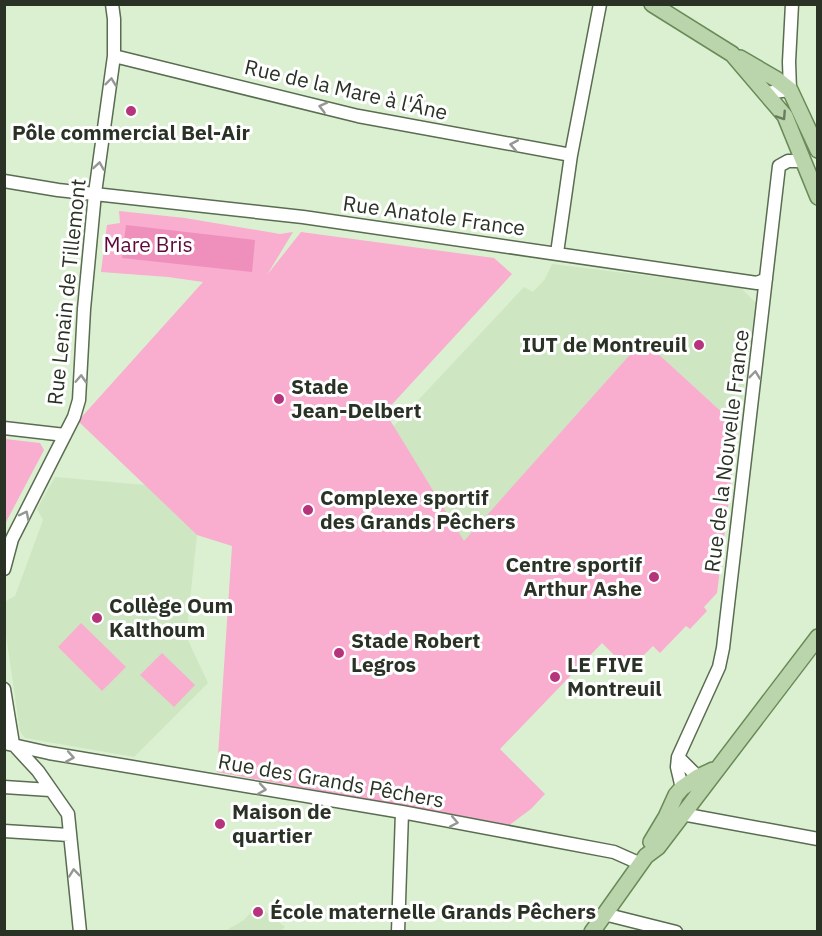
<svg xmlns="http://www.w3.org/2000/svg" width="822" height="936" viewBox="0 0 822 936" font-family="'IBM Plex Sans',sans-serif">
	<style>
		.built { fill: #cee6c1 }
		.green { fill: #f9adcf }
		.water { fill: #ef8fbc }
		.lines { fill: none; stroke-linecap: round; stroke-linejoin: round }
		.minor-casing { stroke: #5a6c51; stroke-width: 15 }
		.major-casing { stroke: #6a8a58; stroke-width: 18 }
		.minor { stroke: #fff; stroke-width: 12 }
		.major { stroke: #bad5ab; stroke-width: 15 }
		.oneway { stroke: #949892 }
		.oneway2 { stroke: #6b7b62 }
		.poi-dot { fill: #b6347b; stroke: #fff; stroke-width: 2 }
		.labels { text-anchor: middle; stroke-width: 6; stroke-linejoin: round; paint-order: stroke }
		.street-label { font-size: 21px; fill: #2a3226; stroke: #fff }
		.poi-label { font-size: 21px; font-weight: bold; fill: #2a3226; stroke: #fff; text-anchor: start }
		.park-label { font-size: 21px; fill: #5f093c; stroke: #fff }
	</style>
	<rect width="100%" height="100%" fill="#dbf0d1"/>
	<!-- built -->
	<path class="built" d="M552 264 740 287 756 303 738 427 643 340 464 542 393 427 524 287 533 292 545 279Z
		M55 477 145 485 197 535 186 636 208 683 134 757 25 738 20 731 6 635V601L15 596 43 520 37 509Z
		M257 905 285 927 281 931H225L244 920Z"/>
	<!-- green -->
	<path class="green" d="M119 211 185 218 280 234 293 232 267 275 301 232 494 258 512 274 385 412 464 541 643 340 738 427 717 593 704 607 707 611 690 629 686 626 660 653 653 646 629 670 602 643 500 749 545 794 531 809 508 826 217 772 232 546 197 535 78 421 203 282 168 277 101 272 107 225 120 223Z
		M5 439 40 443 44 450 5 524Z
		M81 623 126 667 102 691 58 647Z
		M162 653 195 685 174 707 140 675Z"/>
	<!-- water -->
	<path class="water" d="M126 225 255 240 252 272 122 258Z"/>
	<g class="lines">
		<!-- minor casing -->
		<g class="minor-casing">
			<path id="minor" d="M114 56 358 116 571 155
				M765 93 790 90 789 62 792 4
				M4 181 58 190 303 217 757 283 766 279
				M557 253 571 155 600 4
				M4 428 65 435
				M4 569 12 539 74 417 79 400 84 309 95 193 114 56V19L112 4
				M4 689 13 744 38 771 68 814 80 932
				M4 743 49 753 402 812 614 852 641 864
				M678 757 698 777
				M4 787 50 790
				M682 788 677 767 678 757 719 667 723 648 779 166 788 161H803
				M682 814 818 839
				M4 831 69 835
				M604 914 676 932
				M398 932 402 812"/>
		</g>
		<!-- major casing -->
		<g class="major-casing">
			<path id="major" d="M652 4 732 54 785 116 818 197
				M740 58 776 79 790 90 818 150
				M651 842 666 817 676 795 682 788 698 777 713 770
				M592 932 646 856 658 847 818 637"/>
		</g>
		<!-- minor -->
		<use href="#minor" class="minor"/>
		<!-- major -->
		<use href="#major" class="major"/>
	</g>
	<!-- one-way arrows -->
	<defs><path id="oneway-chevron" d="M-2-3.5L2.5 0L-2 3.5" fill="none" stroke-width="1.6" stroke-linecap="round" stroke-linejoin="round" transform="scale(1.5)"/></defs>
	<g class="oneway">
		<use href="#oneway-chevron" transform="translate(111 82) rotate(-83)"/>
		<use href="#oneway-chevron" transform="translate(323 107) rotate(-166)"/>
		<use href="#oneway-chevron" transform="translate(514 145) rotate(-170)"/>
		<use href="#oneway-chevron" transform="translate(99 166) rotate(-81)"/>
		<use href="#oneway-chevron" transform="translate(755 375) rotate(-83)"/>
		<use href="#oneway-chevron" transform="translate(81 379) rotate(-87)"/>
		<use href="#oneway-chevron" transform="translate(25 515) rotate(-63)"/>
		<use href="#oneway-chevron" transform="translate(70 757) rotate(10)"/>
		<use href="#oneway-chevron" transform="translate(262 789) rotate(9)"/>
		<use href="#oneway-chevron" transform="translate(454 822) rotate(11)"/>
		<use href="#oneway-chevron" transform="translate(74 873) rotate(-96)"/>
	</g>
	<use class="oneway2" href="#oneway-chevron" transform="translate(782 116) rotate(57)"/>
	<!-- markers -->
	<g class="poi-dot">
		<circle cx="131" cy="111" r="6"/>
		<circle cx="699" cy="345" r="6"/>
		<circle cx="279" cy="399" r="6"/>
		<circle cx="308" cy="510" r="6"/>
		<circle cx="654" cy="577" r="6"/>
		<circle cx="97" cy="618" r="6"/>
		<circle cx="339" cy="653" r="6"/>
		<circle cx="555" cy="677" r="6"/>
		<circle cx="220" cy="824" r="6"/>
		<circle cx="258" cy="912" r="6"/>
	</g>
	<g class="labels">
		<!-- street labels -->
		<g class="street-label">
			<text transform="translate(346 90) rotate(13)" y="7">Rue de la Mare à l'Âne</text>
			<text transform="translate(434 216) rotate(8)" y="7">Rue Anatole France</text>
			<text transform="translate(67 292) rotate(-84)" y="7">Rue Lenain de Tillemont</text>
			<text transform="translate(727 451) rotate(-83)" y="7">Rue de la Nouvelle France</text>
			<text transform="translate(331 781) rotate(10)" y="7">Rue des Grands Pêchers</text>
		</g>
		<!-- poi labels -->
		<g class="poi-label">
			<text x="131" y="140" text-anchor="middle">Pôle commercial Bel-Air</text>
			<text x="687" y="352" text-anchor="end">IUT de Montreuil</text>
			<text x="291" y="394">Stade<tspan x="291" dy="24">Jean-Delbert</tspan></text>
			<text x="320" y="505">Complexe sportif<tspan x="320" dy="24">des Grands Pêchers</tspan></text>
			<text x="642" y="572" text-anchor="end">Centre sportif<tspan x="642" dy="24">Arthur Ashe</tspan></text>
			<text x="109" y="613">Collège Oum<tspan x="109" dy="24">Kalthoum</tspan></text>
			<text x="351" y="648">Stade Robert<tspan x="351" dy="24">Legros</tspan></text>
			<text x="567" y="672">LE FIVE<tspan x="567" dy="24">Montreuil</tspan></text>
			<text x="232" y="819">Maison de<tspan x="232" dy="24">quartier</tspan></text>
			<text x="270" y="919">École maternelle Grands Pêchers</text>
		</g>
		<!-- park labels -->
		<g class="park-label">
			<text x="148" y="252">Mare Bris</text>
		</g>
	</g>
	<!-- border -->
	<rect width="822" height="936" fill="none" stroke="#2a3226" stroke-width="12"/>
</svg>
